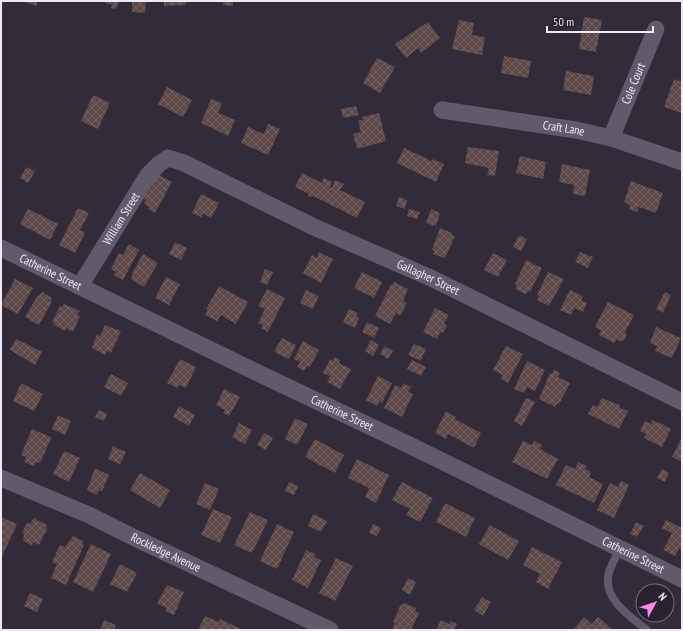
<svg xmlns="http://www.w3.org/2000/svg" width="683" height="631" viewBox="0 0 683 631" font-family="'PT Sans Narrow',sans-serif">
	<style>
		.building { fill: url(#building-cross-hatch) }
		.lines { fill: none; stroke-linecap: round; stroke-linejoin: round }
		.service { stroke: #615a6c; stroke-width: 8 }
		.minor { stroke: #615a6c; stroke-width: 17 }
		.labels { text-anchor: middle; stroke-width: 3.5; stroke-linejoin: round; paint-order: stroke }
		.street-label { font-size: 12px; fill: #eeeaf5; stroke: #272130 }
	</style>
	<defs>
		<pattern id="building-cross-hatch" width="8" height="8" patternUnits="userSpaceOnUse"><rect width="8" height="8" fill="#5e4848"/><path d="M0 0l8 8M0 8l8-8" fill="none" stroke="#756363"/></pattern>
	</defs>
	<rect width="100%" height="100%" fill="#312b3a"/>
	<!-- building -->
	<path class="building" d="M22 1H38L36 6Z
		M102 1H119L116 9 111 8 112 5Z
		M132 1H146L145 13 132 12Z
		M164 1H186V5L164 6Z
		M223 1H233V6L223 5Z
		M584 17 602 20 596 52 579 49Z
		M459 20 474 23 472 35 485 37 482 55 452 49Z
		M428 22 440 38 421 53 418 48 406 58 395 44Z
		M504 56 531 61 528 78 501 73Z
		M377 58 395 67 380 93 363 83Z
		M566 71 594 76 591 95 563 90Z
		M674 79 682 82V113L664 107Z
		M167 87 192 100 183 117 158 104Z
		M93 95 110 103 98 129 81 121Z
		M211 99 222 103 218 113 235 120 228 136 201 123Z
		M356 106 359 115 343 118 341 109Z
		M379 113 386 141 357 149 353 134 361 132 358 121 363 120 362 117Z
		M268 124 280 129 268 155 241 143 248 127 264 134Z
		M468 147 499 151 495 176 487 175 489 168 465 163Z
		M404 148 432 161 433 159 444 164 436 182 397 163Z
		M520 156 546 162 543 179 516 173Z
		M562 164 590 170 585 196 573 194 574 185 559 182Z
		M26 167 35 171 28 183 20 178Z
		M302 173 322 183 324 178 332 182 330 187 332 188 335 180 344 184 340 190 365 202 357 218 313 196 312 197 308 196 309 194 295 187Z
		M157 174 172 182 155 213 148 209 149 207 144 204 146 200 143 198Z
		M631 181 663 193 656 213 639 207 637 212 629 209 630 205 624 202Z
		M201 194 219 203 211 218 203 213 201 217 192 213Z
		M399 197 407 200 405 209 396 206Z
		M78 208 89 213 80 230 85 233 75 253 59 245Z
		M28 209 58 224 50 240 20 224Z
		M409 209 420 212 417 219 407 216Z
		M431 209 440 213 436 226 426 223Z
		M440 228 452 233 451 235 455 236 445 258 433 254 435 251 432 250Z
		M519 235 527 239 521 251 513 247Z
		M175 242 187 248 181 260 169 254Z
		M129 244 139 250 123 280 114 275 116 272 111 269 119 253 123 255Z
		M319 252 333 259 321 283 303 273 312 255 317 258Z
		M580 252 593 257 588 268 575 262Z
		M493 253 507 260 498 277 484 270Z
		M143 254 158 263 144 287 131 279 133 274 132 273Z
		M526 260 542 268 530 292 528 291 526 294 515 289 517 285 515 284Z
		M265 269 273 272 267 285 260 282Z
		M362 272 382 282 374 298 354 288Z
		M548 272 564 279 549 306 537 300 539 296 537 295Z
		M166 277 180 284 169 305 155 298Z
		M15 279 33 288 18 314 1 305Z
		M394 282 408 289 403 301 407 303 400 316 396 313 390 324 375 316 391 284 392 285Z
		M219 286 248 302 236 324 221 315 217 321 205 315 208 310 206 309Z
		M267 289 285 298 268 332 261 328 263 325 258 323 265 309 258 306Z
		M306 290 319 296 313 309 300 303Z
		M570 290 583 296 581 300 587 303 583 312 574 308 571 315 560 310Z
		M42 292 52 298 50 301 52 302 39 325 25 317 38 295 39 296Z
		M665 292 671 295 663 313 656 309Z
		M608 302 634 315 625 332 627 335 624 340 620 341 617 339 614 343 599 335 601 330 595 327Z
		M64 304 80 311 77 315 80 316 73 332 66 328 65 331 54 325 55 323 52 322 60 306 62 307Z
		M435 308 449 315 444 324 447 326 443 333 441 332 437 339 423 332Z
		M349 309 358 313 356 316 359 318 355 328 343 322Z
		M367 322 379 328 374 338 362 332Z
		M105 325 121 331 111 353 107 351 105 355 92 348 97 334 100 336Z
		M656 327 681 338 672 358 655 351 657 346 650 343Z
		M282 338 296 345 289 359 274 352Z
		M16 339 42 352 35 365 10 350Z
		M371 340 379 345 373 356 365 351Z
		M303 341 319 350 310 367 307 366 304 371 297 367 300 362 294 359Z
		M414 344 426 349 421 361 408 355Z
		M384 346 393 351 388 359 380 354Z
		M506 346 523 354 508 383 501 379 503 375 493 370Z
		M334 357 340 360 339 363 351 369 340 389 327 382 330 376 323 373 330 359 333 361Z
		M180 359 196 367 186 388 179 385 177 388 167 383Z
		M412 360 426 367 421 376 407 369Z
		M527 361 545 370 535 391 527 387 524 393 514 389Z
		M554 370 560 373 558 377 570 383 559 404 557 403 555 407 539 399 550 373 552 374Z
		M111 374 128 383 121 396 104 387Z
		M378 376 392 383 382 403 380 401 377 406 366 400Z
		M21 383 43 394 34 411 13 401Z
		M403 383 411 387 408 392 413 394 402 417 384 408 395 385 401 388Z
		M224 389 240 397 229 416 223 413 225 410 216 405Z
		M526 398 535 402 522 426 514 421Z
		M602 398 620 405 619 407 628 411 619 429 588 414 593 405 597 407Z
		M179 406 195 415 189 426 173 417Z
		M99 410 107 414 104 421 95 417Z
		M446 411 456 417 455 419 481 433 474 448 448 434 446 439 435 433Z
		M58 415 71 421 65 435 52 429Z
		M295 418 308 424 297 445 285 439Z
		M652 420 658 423 659 422 671 429 662 447 644 438 646 434 640 431 645 421 651 424Z
		M239 423 252 430 245 444 232 437Z
		M32 429 51 437V439L40 463 36 462 34 466 24 462 26 457 21 455Z
		M264 433 273 438 266 450 257 445Z
		M682 437V462L672 457Z
		M315 439 344 455 335 473 305 457Z
		M523 441 532 445 534 441 542 445 540 449 558 459 547 479 512 462Z
		M113 446 126 452 120 464 108 459Z
		M64 451 80 458 69 482 53 474Z
		M357 459 389 475 376 503 365 497 369 488 348 478Z
		M578 462 587 466 585 469 591 472 589 477 603 484 594 503 556 485 566 465 575 469Z
		M95 468 109 475 102 491 99 490 97 495 87 490Z
		M662 469 669 473 665 482 657 478Z
		M140 473 170 490 160 508 130 490Z
		M621 481 629 485 614 518 597 510 610 483 618 487Z
		M289 482 298 486 294 495 285 491Z
		M402 482 433 498 420 522 406 515 410 509 392 500Z
		M205 483 219 489 210 510 196 504Z
		M445 503 475 518 466 537 436 522Z
		M213 509 232 517 220 543 201 535Z
		M250 512 268 520 252 553 234 545Z
		M313 514 327 521 321 532 308 526Z
		M1 517 17 524 1 559Z
		M34 518 47 525 46 528 47 529 39 545 33 542 32 545 23 541 24 534 22 533 27 523 29 524Z
		M666 520 682 528V551L679 549 675 556 663 550 672 533 662 528Z
		M636 522 644 526 637 537 630 534Z
		M277 524 294 532 277 569 260 561Z
		M373 524 381 528 377 536 369 533Z
		M490 525 519 541 508 560 479 544Z
		M73 536 83 541 82 544 84 545 66 585 51 578 57 564 52 562 60 545 65 547Z
		M91 544 111 554 93 592 73 582Z
		M532 547 562 562 548 589 536 582 540 574 523 565Z
		M306 550 315 554 314 557 321 560 308 588 292 580Z
		M336 558 353 566 335 601 319 593Z
		M120 564 137 573 127 592 110 584Z
		M408 578 416 582 410 595 402 590Z
		M167 585 184 592 174 615 165 611 167 608 157 604Z
		M30 593 43 599 37 612 24 606Z
		M482 597 491 602 483 616 474 610Z
		M404 603 416 608 415 611 419 613 411 630H392L395 623 393 622 401 604 403 605Z
		M205 616 219 622 220 619 243 630H198Z
		M584 617 592 624 598 617 612 629 573 630Z
		M104 620 116 625 114 630H100Z
		M441 620 449 624 451 621 457 624 454 630H436Z"/>
	<g class="lines">
		<!-- service -->
		<path class="service" d="M620 548C616 557 609 568 608 577 605 601 631 617 647 630"/>
		<!-- minor -->
		<g class="minor">
			<path id="s1" d="M442 110 576 130 611 138 682 162"/>
			<path id="s2" d="M611 138 656 29"/>
			<path id="s3" d="M1 248 258 373 405 443 682 579"/>
			<path id="s4" d="M80 286 148 175 159 164 168 158 184 163 314 227 431 278 682 402"/>
			<path id="s5" d="M1 478 89 515 135 538 330 630"/>
		</g>
	</g>
	<g class="labels">
		<!-- street labels -->
		<g class="street-label">
			<text dy="4" stroke="none"><textPath href="#s2" startOffset="59">Cole Court</textPath></text>
			<text dy="4" stroke="none"><textPath href="#s1" startOffset="123">Craft Lane</textPath></text>
			<text dy="4" stroke="none"><textPath href="#s4" startOffset="79">William Street</textPath></text>
			<text dy="4" stroke="none"><textPath href="#s3" startOffset="55">Catherine Street</textPath></text>
			<text dy="4" stroke="none"><textPath href="#s4" startOffset="443">Gallagher Street</textPath></text>
			<text dy="4" stroke="none"><textPath href="#s3" startOffset="379">Catherine Street</textPath></text>
			<text dy="4" stroke="none"><textPath href="#s5" startOffset="181">Rockledge Avenue</textPath></text>
			<text dy="4" stroke="none"><textPath href="#s3" startOffset="703">Catherine Street</textPath></text>
		</g>
	</g>
	<!-- border -->
	<rect width="683" height="631" fill="none" stroke="#eeeaf5" stroke-width="4"/>
	<!-- north arrow -->
	<g transform="translate(655 603) rotate(50)"><circle r="19" fill="#272130" stroke="#77717f"/>
	<path d="M0-3L7 15L0 10L-7 15Z" fill="#f987e8"/>
	<text y="-6" font-size="11" font-weight="bold" text-anchor="middle" fill="#eeeaf5">N</text>
	</g>
	<!-- scale -->
	<path d="M547 26v6h106v-6" fill="none" stroke="#eeeaf5" stroke-width="2"/>
	<text x="553" y="26" font-size="12" fill="#eeeaf5" stroke="#272130" stroke-width="3" paint-order="stroke">50 m</text>
</svg>
